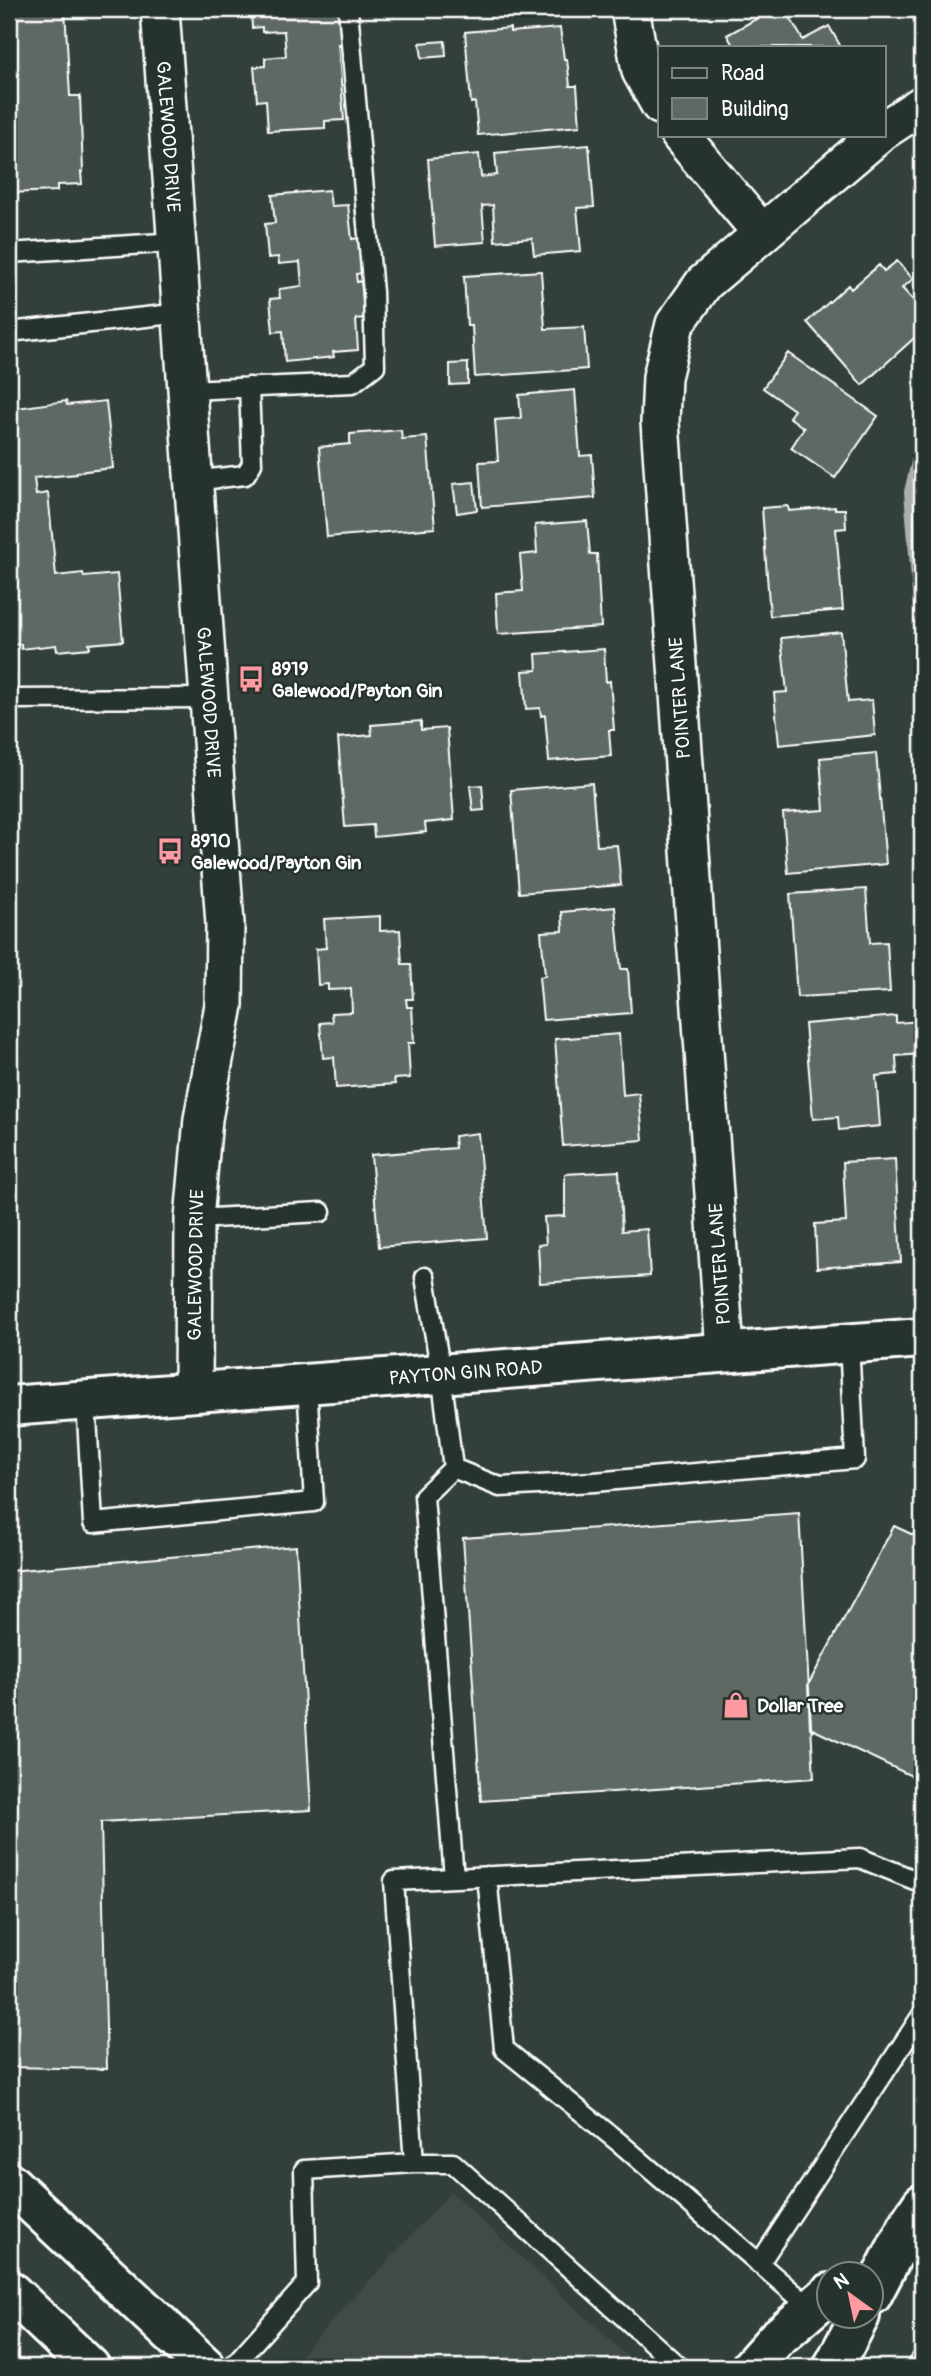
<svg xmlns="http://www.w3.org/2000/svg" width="931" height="2376" viewBox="0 0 931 2376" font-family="Pangolin,sans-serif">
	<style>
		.built { fill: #404c47 }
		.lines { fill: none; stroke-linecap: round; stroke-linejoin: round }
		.stream { stroke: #abb0ae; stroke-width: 10 }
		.building { fill: #5f6964; stroke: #fff; stroke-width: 2 }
		.service-casing { stroke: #fff; stroke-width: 23 }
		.minor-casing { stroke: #fff; stroke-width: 42 }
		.tertiary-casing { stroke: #fff; stroke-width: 44 }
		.secondary-casing { stroke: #fff; stroke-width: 44 }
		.motorway-casing { stroke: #fff; stroke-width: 44 }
		.service { stroke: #26332d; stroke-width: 18 }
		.minor { stroke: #26332d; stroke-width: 37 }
		.tertiary { stroke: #26332d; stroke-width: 38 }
		.secondary { stroke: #26332d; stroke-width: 38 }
		.motorway { stroke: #26332d; stroke-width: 38 }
		.labels { text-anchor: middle; stroke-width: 5; stroke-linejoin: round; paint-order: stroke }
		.street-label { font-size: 19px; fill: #fff; stroke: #26332d }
		.poi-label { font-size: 19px; font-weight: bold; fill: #fff; stroke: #26332d; text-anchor: start }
	</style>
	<rect width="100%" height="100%" fill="#333f3a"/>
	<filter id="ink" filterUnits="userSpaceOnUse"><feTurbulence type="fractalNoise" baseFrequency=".0143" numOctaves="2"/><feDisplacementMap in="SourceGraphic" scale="14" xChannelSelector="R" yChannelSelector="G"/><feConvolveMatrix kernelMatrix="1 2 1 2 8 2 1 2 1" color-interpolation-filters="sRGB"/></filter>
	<g filter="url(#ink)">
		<!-- built -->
		<path class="built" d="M451 2192 639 2367H290Z"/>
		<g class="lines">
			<!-- stream -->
			<path class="stream" d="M922 437 909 492 922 654"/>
		</g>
		<!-- building -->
		<path class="building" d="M9 9H65L70 96H80L83 172H81L82 184 57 185V191L9 193Z
			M251 9H345L347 44H338L344 120 325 121V128L268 131 266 100 257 101 254 67 265 66V58L286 56 284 31 262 32V27L252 28Z
			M460 9H532L461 15Z
			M774 9H785L803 40 829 26 841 47H734L727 35Z
			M510 28V32L560 28 564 59H567L570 86H577L580 126 478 135 475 102 471 103 465 32Z
			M445 41 446 56 422 58 420 43Z
			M589 145 594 207 577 208 581 251 534 255 532 238 495 241 493 205 482 206 485 242 435 246 428 159 479 154 481 177 497 175 495 153Z
			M329 190 331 206 348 205 352 239 359 238 362 273 356 274 357 282 361 281 365 318 356 319 358 350 333 352 334 357 285 362 283 331 273 332 270 299 280 298 279 289 302 286 300 262 279 264 278 257 268 258 265 224 275 223 272 195Z
			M897 261 913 279 902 288 922 310V331L862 385 807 322 848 285 851 289 879 265 884 271Z
			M541 271 545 329 584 327 587 369 475 377 472 326H467L464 276Z
			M788 353 878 416 835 478 791 448 804 428 789 417 794 410 763 388Z
			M468 363V384L450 385V364Z
			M575 390 580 456 592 455 595 498 482 507 479 462 498 461 495 420 521 418 519 395Z
			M66 401 67 405 106 401 113 468 77 472V474L34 478 36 495 48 493 56 576 83 573 84 577 117 574 123 641 89 644 90 648 57 651 56 645 21 649V644L11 645 15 681 9 682V409Z
			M401 430 402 439 427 437 435 528 327 537 319 447 350 444V434Z
			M474 482 477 510 457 513 453 484Z
			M788 506 789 511 835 507V509H845L846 528 836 529 843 610 770 616 762 508Z
			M587 521 590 554H597L601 627 498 634 496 593 523 591 520 555 537 553 535 525Z
			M841 632 848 702 872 700 875 735 779 745 774 693 787 692 781 638Z
			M604 649 606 682 610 681 614 730H609L611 756 549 761 545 715 541 716 540 708 526 709 523 671 537 670 536 654Z
			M421 721V730L447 728 454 820 425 823 426 832 374 837 373 825 345 827 338 738 372 735 371 725Z
			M876 753 886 864 788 873 783 813 824 810 820 758Z
			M592 783 597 846 617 845 621 885 519 893 511 790Z
			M482 785 484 810 473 811 470 786Z
			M866 889 870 943 887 942 890 992 797 997 790 894Z
			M615 907 621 969H628L631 1013 543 1020 539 977 545 976 541 932 563 931 562 912Z
			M380 916V931L400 930 402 964H411L413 999H406L407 1007H412L414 1043H408L410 1078 394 1079 395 1084 336 1088 334 1057 323 1058 320 1023 332 1022 331 1013 352 1012 351 989 328 990V984L318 985 316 949 326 948 324 919Z
			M896 1016V1023L922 1021V1054L896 1056 897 1074 876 1076 880 1126 839 1130 838 1117 813 1119 805 1024Z
			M619 1034 623 1095 639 1093 643 1140 563 1146 555 1039Z
			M478 1133 487 1238 379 1247 371 1155 455 1148 454 1136Z
			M895 1159 901 1262 817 1268 815 1224 846 1222 843 1162Z
			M619 1171 622 1231 647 1229 650 1276 540 1283 538 1245 546 1244 544 1217 565 1216V1174Z
			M799 1513 814 1778 481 1801 463 1538Z
			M894 1526 922 1539V1781L810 1728 808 1685Z
			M296 1546 311 1810 101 1822 107 2069 9 2067V1571Z"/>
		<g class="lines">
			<!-- service casing -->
			<g class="service-casing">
				<path id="service" d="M9 253 177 242
					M9 332 182 313
					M187 390 353 383 375 366 373 292 348 9
					M193 481 245 475 252 464 249 387
					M9 699 208 698
					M194 1219 321 1212
					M425 1277 441 1373 453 1468 424 1496 454 1878
					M86 1400 93 1523 314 1502 307 1384
					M453 1468 500 1487 594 1482 855 1459 849 1343
					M487 1876 504 2049 621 2144 812 2309
					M898 2245 922 2260
					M759 2264 922 2015
					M232 2367 307 2283 304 2170 414 2163
					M679 2367 453 2163H414L394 1881 860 1858 922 1883
					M916 2367 922 2359"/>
			</g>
			<!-- minor casing -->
			<g class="minor-casing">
				<g id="minor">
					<path id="s1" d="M160 9 225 924 224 1005 203 1119 194 1219 193 1392"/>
					<path d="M630 9 641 71 660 105"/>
					<path d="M884 130 922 105"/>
					<path d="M680 135 761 232"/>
					<path d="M725 1351 660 422 662 377 675 324 704 283 878 135"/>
				</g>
			</g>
			<!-- tertiary casing -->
			<g class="tertiary-casing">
				<g id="tertiary">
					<path id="s2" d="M9 1406 922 1338"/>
					<path d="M872 2295 910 2222 922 2204"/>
					<path d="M751 2367 776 2339 830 2293"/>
					<path d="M833 2367 860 2316"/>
				</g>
			</g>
			<!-- secondary casing -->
			<g class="secondary-casing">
				<path id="secondary" d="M9 2182 206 2367"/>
			</g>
			<!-- motorway casing -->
			<g class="motorway-casing">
				<path id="motorway" d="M9 2290 90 2367"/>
			</g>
			<!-- service -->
			<use href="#service" class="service"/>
			<!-- minor -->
			<use href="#minor" class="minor"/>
			<!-- tertiary -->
			<use href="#tertiary" class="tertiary"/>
			<!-- secondary -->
			<use href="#secondary" class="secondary"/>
			<!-- motorway -->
			<use href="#motorway" class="motorway"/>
		</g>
	</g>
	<!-- icons -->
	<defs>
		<g id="bus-bare" transform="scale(2.1)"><path d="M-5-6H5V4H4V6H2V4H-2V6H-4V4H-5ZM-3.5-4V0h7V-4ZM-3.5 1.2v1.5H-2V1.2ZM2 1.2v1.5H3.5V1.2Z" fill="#ff9aa2" stroke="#26332d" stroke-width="2.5" paint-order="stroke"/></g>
		<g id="shop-bare" transform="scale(2.1)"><path d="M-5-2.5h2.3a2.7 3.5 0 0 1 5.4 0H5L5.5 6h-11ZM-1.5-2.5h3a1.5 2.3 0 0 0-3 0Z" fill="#ff9aa2" stroke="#26332d" stroke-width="2.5" paint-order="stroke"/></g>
	</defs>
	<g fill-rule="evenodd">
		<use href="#bus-bare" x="251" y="679"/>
		<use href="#bus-bare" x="170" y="851"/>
		<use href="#shop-bare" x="736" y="1705"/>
	</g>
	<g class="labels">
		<!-- street labels -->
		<g class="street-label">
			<text dy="7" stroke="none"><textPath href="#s1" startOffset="128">GALEWOOD DRIVE</textPath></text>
			<text transform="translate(679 698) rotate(-94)" y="7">POINTER LANE</text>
			<text dy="7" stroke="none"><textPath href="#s1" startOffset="695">GALEWOOD DRIVE</textPath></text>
			<text transform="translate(719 1264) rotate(-94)" y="7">POINTER LANE</text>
			<text transform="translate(195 1265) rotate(-89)" y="7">GALEWOOD DRIVE</text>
			<text dy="7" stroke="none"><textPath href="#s2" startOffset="458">PAYTON GIN ROAD</textPath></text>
		</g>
		<!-- poi labels -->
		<g class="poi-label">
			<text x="272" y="675">8919<tspan x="272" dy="22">Galewood/Payton Gin</tspan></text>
			<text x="191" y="847">8910<tspan x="191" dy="22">Galewood/Payton Gin</tspan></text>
			<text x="757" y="1712">Dollar Tree</text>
		</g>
	</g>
	<!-- margin -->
	<rect width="931" height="2376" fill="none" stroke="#26332d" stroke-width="35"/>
	<rect x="18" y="18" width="896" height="2341" fill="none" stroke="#fff" stroke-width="2.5" filter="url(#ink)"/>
	<!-- legend -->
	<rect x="658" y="46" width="228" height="91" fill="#26332d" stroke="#7d8581" stroke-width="2"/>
	<rect x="672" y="68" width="35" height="10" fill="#26332d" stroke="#7d8581" stroke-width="2"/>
	<text x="721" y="80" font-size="21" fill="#ffffff">Road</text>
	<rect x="672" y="98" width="35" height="21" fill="#5f6964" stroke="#7d8581" stroke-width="2"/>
	<text x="721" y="116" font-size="21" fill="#ffffff">Building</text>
	<!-- north arrow -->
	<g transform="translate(850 2295) rotate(327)"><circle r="33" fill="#26332d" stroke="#7d8581" stroke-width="2"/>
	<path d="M0-5L12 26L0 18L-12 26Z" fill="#ff9aa2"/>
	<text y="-10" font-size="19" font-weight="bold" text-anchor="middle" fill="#ffffff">N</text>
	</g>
</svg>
